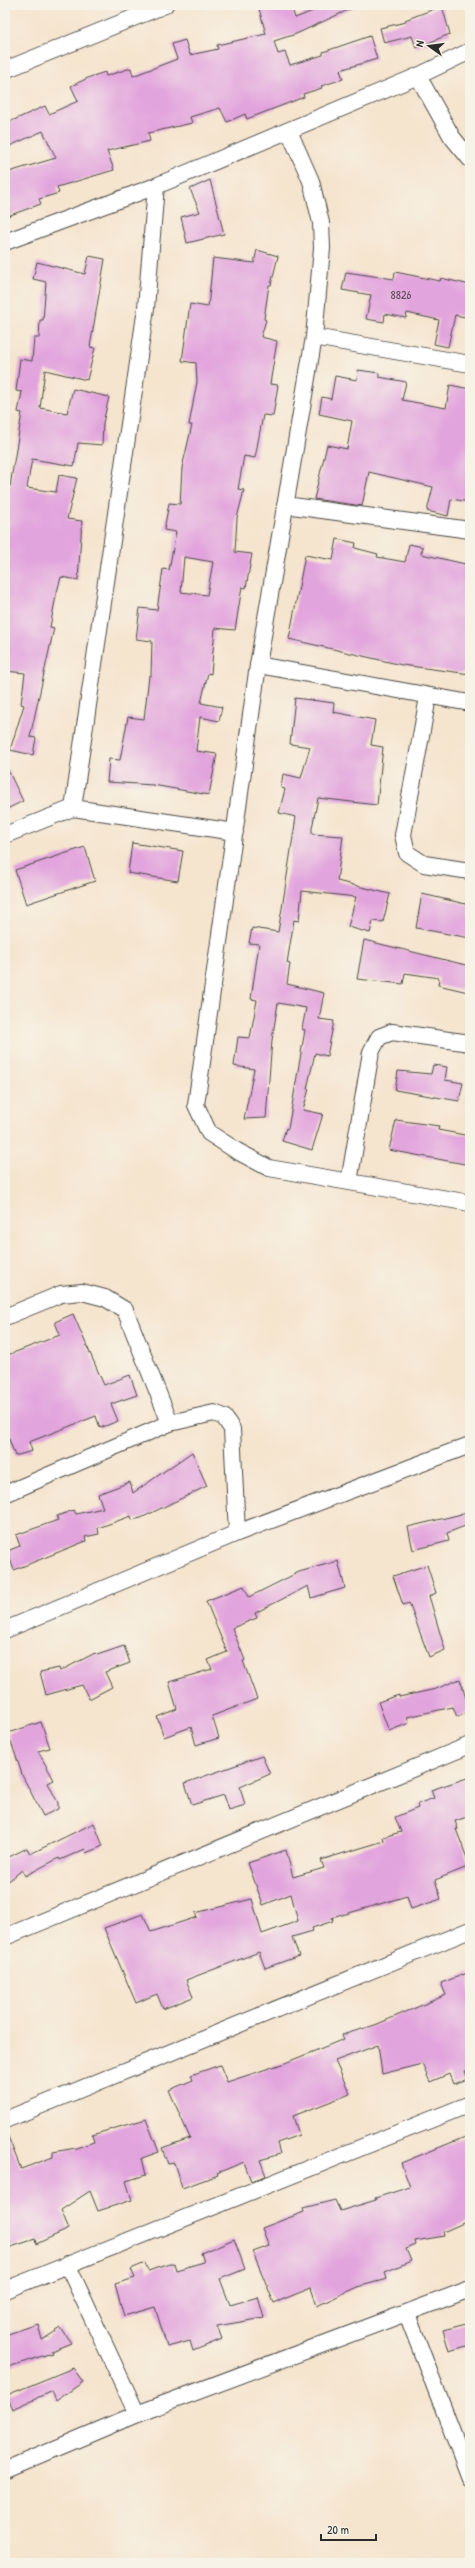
<svg xmlns="http://www.w3.org/2000/svg" width="475" height="2568" viewBox="0 0 475 2568" font-family="'Patrick Hand',sans-serif">
	<style>
		.building { fill: #e2a4dd; fill-rule: evenodd }
		.lines { fill: none; stroke-linecap: round; stroke-linejoin: round }
		.street-casing { stroke: #494743; stroke-width: 18 }
		.street { stroke: #fff; stroke-width: 16 }
		.labels { text-anchor: middle; stroke-width: 3; stroke-linejoin: round; paint-order: stroke }
		.number-label { font-size: 12px; fill: #594958 }
	</style>
	<rect width="100%" height="100%" fill="#f7f3e8"/>
	<filter id="ink" filterUnits="userSpaceOnUse"><feTurbulence type="fractalNoise" baseFrequency=".025" numOctaves="2"/><feDisplacementMap in="SourceGraphic" scale="8" xChannelSelector="R" yChannelSelector="G"/><feConvolveMatrix kernelMatrix="1 2 1 2 8 2 1 2 1" color-interpolation-filters="sRGB"/></filter>
	<filter id="wash" filterUnits="userSpaceOnUse"><feTurbulence type="fractalNoise" baseFrequency=".012" numOctaves="4" result="noise"/><feDisplacementMap in="SourceGraphic" scale="16" xChannelSelector="R" yChannelSelector="G"/><feGaussianBlur stdDeviation="0.9" result="paint"/><feColorMatrix in="noise" values="0 0 0 0 0 0 0 0 0 0 0 0 0 0 0 0 0 1.4 0 .05"/><feComposite in="paint" operator="in"/></filter>
	<g filter="url(#wash)">
		<rect width="100%" height="100%" fill="#f5e4ce"/>
		<g id="blocks">
			<!-- building -->
			<path class="building" d="M258 5H291L295 18 328 5H359L296 34 274 41 278 54 285 52 290 65 323 55V52L370 36 377 59 340 70 343 79 321 86 322 88 303 94 304 97 247 119 245 114 227 122 220 108 190 117 192 123 148 133 150 141 107 151 114 170 57 187 59 193 39 199 41 204 5 217V173L56 158 43 131 5 148V124L45 106 49 114 78 101 71 86 90 77 105 72 106 76 131 68 133 76 177 59 172 44 185 40 190 55 218 49 217 45 266 34Z
				M442 6 450 34 416 48 412 36 384 43 380 28 406 22 405 20Z
				M210 180 224 234 187 243 181 217 200 212 190 189Z
				M257 250 278 256 271 285H269L264 319 266 320 261 337 277 341 270 384 278 385 273 416 263 415 255 458 244 456 238 489 244 490 237 518 235 552 252 554 246 588 242 587 235 630 215 628 211 674 208 673 201 703 222 707 219 721 200 717 196 751 217 754 209 795 153 785 107 782 109 759 120 760 128 717 144 719 149 676H151L152 641 136 639 140 608 157 610 163 569 169 570 176 532 164 530 169 503 180 504 182 468 192 425H189L197 382 196 363 182 361 190 304 208 307 213 258 254 263ZM184 557 213 562 207 595 181 592Z
				M89 256 105 259 90 347 95 348 87 380 45 370 40 408 67 413 73 389 109 397 103 423 102 445 78 443 74 466 32 459 27 488 56 492 59 475 77 478 67 519 82 521 78 580 61 577 56 596 50 627 54 628 30 737 36 738 33 755 10 750 24 705 21 704 25 673 5 671V544L9 521H5V486H10L22 413 18 412 22 392 16 391 20 359 32 361 34 338H39L40 320H43L46 282 33 279 37 262 85 274Z
				M346 272 394 279 395 272 440 281 441 278 470 285V318L455 315 448 347 434 344 439 320 407 313 406 318 385 314 384 322 366 319 371 295 342 290Z
				M358 370 379 373V377L406 382 402 400 446 408 450 385 470 389V502L451 499 448 516 427 511 433 487 369 472 362 506 314 499 327 445 347 449 352 421 319 414 322 397 331 399 335 376 357 380Z
				M337 539 356 543 355 548 378 554 377 557 405 562 409 544 423 547 421 554 470 565V674L402 665 289 639 305 555 333 560Z
				M295 698 334 703 333 712 375 720 371 745 383 747 377 805 318 798 312 828V834L343 836 337 881 390 894 383 922 373 921 370 933 348 927 356 897 302 891 299 921 294 920 287 963 290 964 287 984 324 993 319 1019 334 1021 327 1056 315 1053 307 1089H309L303 1110 323 1114 312 1150 282 1141 286 1128 288 1129 305 1030 302 1029 306 1008 278 1003 272 1040 266 1118 244 1119 254 1069 234 1066 238 1037 250 1038 257 1000 251 999 259 944 249 943 252 928 278 932 283 902 296 817 279 813 285 789 281 788 283 774 301 778 310 747 290 744Z
				M5 764 23 801 5 810Z
				M132 843 183 851 178 881 128 873Z
				M85 847 95 881 26 904 15 870Z
				M422 894 470 905V938L416 928Z
				M364 940 470 966 468 992 438 985 439 978 405 973 403 984 357 979Z
				M433 1065 447 1067 445 1080 463 1083 459 1101 395 1090 398 1071 431 1074Z
				M396 1120 439 1126 438 1130 470 1136V1165L389 1150Z
				M73 1314 104 1385 130 1375 137 1395 111 1404 118 1421 100 1428 96 1416 29 1442 32 1451 15 1456 9 1439 5 1441V1356L60 1335 55 1322Z
				M192 1452 207 1486 141 1518 132 1520 131 1516 98 1528 99 1534 85 1537 86 1541 14 1570 7 1551 20 1546 16 1535 58 1520 57 1516 74 1510 76 1514 103 1508 98 1494 130 1482 133 1493Z
				M470 1512V1524L447 1533 449 1541 413 1550 408 1527Z
				M338 1561 345 1588 311 1598 308 1586 255 1613 257 1618 232 1628 245 1660 243 1661 257 1699 212 1716 219 1738 196 1745 191 1727 164 1737 157 1717 177 1709 169 1682 212 1669 208 1660 227 1652 206 1601 244 1586 249 1597 299 1572Z
				M427 1565 436 1593 429 1596 445 1650 429 1657 409 1603 403 1605 393 1576Z
				M124 1646 130 1663 105 1672 112 1687 89 1699 82 1685 46 1695 40 1672 59 1668 60 1671 95 1653 97 1655Z
				M460 1679 470 1712 457 1717 453 1707 407 1717 409 1723 389 1731 378 1702 399 1695V1697L436 1689Z
				M41 1722 50 1748 38 1751 54 1780 48 1783 58 1803V1809L43 1816 23 1777 8 1733Z
				M262 1756 270 1774 240 1787 245 1805 229 1810 224 1795 192 1805 185 1783Z
				M467 1778 470 1788V1816L455 1821 458 1829H456L470 1866 435 1880 441 1899 411 1909 407 1896 332 1918 333 1921 312 1928 313 1931 292 1937 299 1956 265 1968 259 1952 186 1980 193 1997 163 2009 157 1994 136 2003 104 1928 143 1914 151 1932 197 1917 195 1913 252 1899 262 1934 298 1921 291 1894 263 1905 248 1863 286 1850 293 1877 324 1868 321 1860 384 1841 383 1837 401 1832 395 1817 418 1808 417 1804 434 1798 431 1790Z
				M94 1823 103 1846 86 1853 85 1849 60 1860 59 1858 25 1876 22 1870 5 1884V1859L27 1848 30 1854Z
				M470 1972V2070L465 2071 468 2079 453 2084 449 2074 430 2082 422 2064 382 2074 378 2045 335 2061 350 2094 293 2116 299 2135 277 2143 280 2154 260 2160 266 2176 251 2181 244 2162 217 2173 218 2175 182 2188 174 2163 168 2164 162 2148 190 2138 169 2090 193 2080 191 2075 220 2065 227 2082 285 2063 344 2039 342 2035 375 2025 446 1995 441 1983Z
				M146 2119 159 2152 142 2158 146 2175 126 2181 132 2200 98 2211 90 2191 61 2210 69 2229 36 2244 35 2239 5 2249V2129L21 2169 53 2157V2152L76 2148 94 2142 92 2135Z
				M470 2135V2220L443 2232 444 2236 415 2241 416 2245 406 2249 411 2261 385 2272 387 2279 357 2287 317 2306 311 2288 274 2303 253 2252 269 2246 262 2228 304 2212 303 2208 335 2200 340 2211 376 2200 375 2198 410 2187 401 2163Z
				M234 2239 245 2269 220 2279 230 2305 258 2297 264 2318 217 2326 222 2339 193 2351 190 2341 167 2347 155 2307 124 2316 115 2284 135 2278 131 2269 145 2263 148 2271 174 2263 176 2270 204 2262 201 2253Z
				M470 2323V2345L449 2351 443 2330Z
				M38 2324 42 2340 61 2328 71 2343 51 2351 52 2353 5 2368V2335Z
				M73 2368 83 2382 56 2401 52 2391 12 2409 7 2395Z"/>
		</g>
	</g>
	<g filter="url(#ink)">
		<use href="#blocks" fill-opacity="0" stroke="#494743" stroke-width="1"/>
		<g class="lines">
			<!-- street casing -->
			<g class="street-casing">
				<path id="street" d="M5 70 165 5
					M418 76 452 137 470 159
					M289 131 311 181 321 223 322 248 314 337 258 665 196 1105 209 1133 237 1151 269 1168 470 1203
					M156 186 146 308 73 808 235 832
					M5 242 156 186 418 76 470 51
					M314 337 470 364
					M285 505 470 530
					M258 665 470 703
					M428 697 403 835 407 853 424 864 470 871
					M5 835 73 808
					M349 1182 371 1052 379 1037 392 1032 470 1043
					M5 1317 61 1294 82 1292 105 1298 125 1310 170 1423
					M5 1494 170 1423 214 1413 224 1417 232 1429 237 1533
					M5 1630 237 1533 470 1445
					M5 1937 470 1745
					M5 2120 470 1930
					M67 2264 137 2414
					M5 2290 470 2104
					M407 2314 470 2478
					M5 2470 137 2414 470 2289"/>
			</g>
			<!-- street -->
			<use href="#street" class="street"/>
		</g>
	</g>
	<g class="labels">
		<!-- number labels -->
		<g class="number-label">
			<text x="401" y="299">8826</text>
		</g>
	</g>
	<!-- margin -->
	<rect width="475" height="2568" fill="none" stroke="#f7f3e8" stroke-width="20"/>
	<!-- north arrow -->
	<g transform="translate(429 46) rotate(284)" stroke="#f7f3e8" stroke-width="3" paint-order="stroke">
	<path d="M0-3L7 15L0 10L-7 15Z" fill="#2b2b2b"/>
	<text y="-6" font-size="11" font-weight="bold" text-anchor="middle" fill="#2b2b2b">N</text>
	</g>
	<!-- scale -->
	<path d="M321 2534v6h55v-6" fill="none" stroke="#2b2b2b" stroke-width="2"/>
	<text x="327" y="2534" font-size="12" fill="#2b2b2b" stroke="#f7f3e8" stroke-width="3" paint-order="stroke">20 m</text>
</svg>
